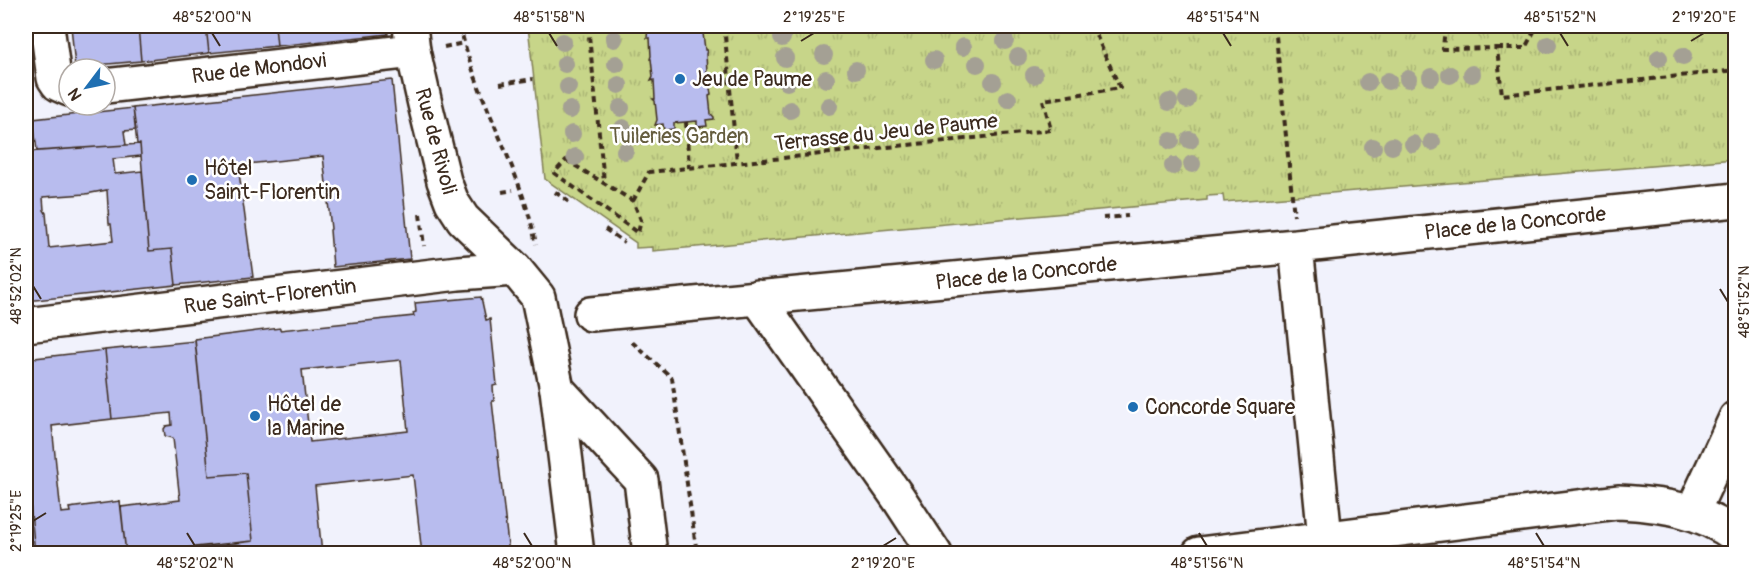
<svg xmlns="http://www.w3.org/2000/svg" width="1761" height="579" viewBox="0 0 1761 579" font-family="Pangolin,sans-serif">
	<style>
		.park { fill: url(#park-tufts); stroke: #818054; stroke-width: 1.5 }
		.building { fill: #b8bcee; stroke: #3b2a1e; stroke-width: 1.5; fill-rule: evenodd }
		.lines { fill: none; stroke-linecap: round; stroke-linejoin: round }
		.street-casing { stroke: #3b2a1e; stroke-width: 38 }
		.secondary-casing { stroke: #3b2a1e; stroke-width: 38 }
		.path { stroke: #3b2a1e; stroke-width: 4; stroke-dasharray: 6 4.5; stroke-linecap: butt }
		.street { stroke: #fff; stroke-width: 33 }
		.secondary { stroke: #fff; stroke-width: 33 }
		.tree { fill: #a4a094 }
		.ticks { fill: none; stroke: #3b2a1e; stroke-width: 2 }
		.poi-dot { fill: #1f6fb2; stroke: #fff; stroke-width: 2 }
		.labels { text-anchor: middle; stroke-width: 5; stroke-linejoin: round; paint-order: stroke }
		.street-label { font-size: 21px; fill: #3b2a1e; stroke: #fff }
		.poi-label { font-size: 21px; fill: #3b2a1e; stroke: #fff; text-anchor: start }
		.park-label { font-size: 21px; fill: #655d3e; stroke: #fff }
		.neatline { fill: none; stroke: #3b2a1e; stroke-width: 2 }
		.ticks-label { font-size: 15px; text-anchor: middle; fill: #3b2a1e }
	</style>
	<defs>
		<pattern id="park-tufts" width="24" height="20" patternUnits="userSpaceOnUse" patternTransform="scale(1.5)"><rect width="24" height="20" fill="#c7d589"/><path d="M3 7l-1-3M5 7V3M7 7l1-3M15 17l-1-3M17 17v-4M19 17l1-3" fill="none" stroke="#acb776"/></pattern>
	</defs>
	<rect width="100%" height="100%" fill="#f1f2fc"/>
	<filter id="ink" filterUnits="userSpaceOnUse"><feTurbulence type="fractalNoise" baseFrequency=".0167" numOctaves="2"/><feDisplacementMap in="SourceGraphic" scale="12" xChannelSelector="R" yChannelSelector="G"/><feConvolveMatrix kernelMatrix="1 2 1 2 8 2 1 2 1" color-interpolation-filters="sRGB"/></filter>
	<g filter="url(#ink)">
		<!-- park -->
		<path class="park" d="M528 26H1735V159L1224 202 1223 195 1207 196V200L653 251V247L636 248V243L545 179Z"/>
		<!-- building -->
		<path class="building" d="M71 26H138L141 61 75 67Z
			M138 26H206L209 53 141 61Z
			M206 26H275L277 46 209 53Z
			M275 26H387L388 34 277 46Z
			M648 26H703L705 32 703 33 705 50H707L706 54 707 72 709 74H708L711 95 709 96 711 114 714 117V119L706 120 707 126 697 127V121L674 123V129L664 130 663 124 655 125 657 120 655 101 653 99H655L654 80 651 81 653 77 651 59H650L651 56 650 38H647Z
			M26 45 35 135 26 136Z
			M392 80 410 259 333 267 330 230 331 229 323 156 238 165 253 277 176 285 172 249 149 251 140 144H137L133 108Z
			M133 108 136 130 124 131 126 145 37 151 33 119Z
			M140 144 141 156 113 159 115 174 142 171 149 251 172 249 176 285 26 301V152ZM107 190 109 224H111L113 241 49 248 46 213 44 210 43 197 86 194Z
			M481 297 486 320 490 319 497 385 493 386 494 401H492L509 554H422L413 475 315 486 322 554H213L212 546 253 541 246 473 209 476 195 339 280 328V330L414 316 413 313 416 312 415 303ZM401 360 408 431 310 442 302 370Z
			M195 341 209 476 246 473 253 541 126 554 121 507 180 500 173 438 165 436 164 429 166 426 172 425 171 413 112 419 105 350Z
			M105 350 112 419 52 426 61 513 70 512 69 508 120 501 126 554H74V545L57 546 58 554H35L26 461V359Z
			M26 461 35 554H26Z
			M212 546 213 554H137Z"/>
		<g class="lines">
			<!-- street casing -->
			<g class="street-casing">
				<path id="street" d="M47 26 54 78 58 84 69 89
					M105 86 413 51
					M1296 246 1325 538
					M757 297 899 499 935 554
					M591 314 1296 246 1736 200
					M26 325 458 273 515 269
					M557 389 577 554
					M1692 513 1736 418
					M1199 554 1618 502C1660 504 1701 509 1736 536"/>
			</g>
			<!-- secondary casing -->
			<g class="secondary-casing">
				<path id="secondary" d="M410 26 413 51 425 104 444 181 452 202 463 219 515 269 538 297 557 389 641 480 650 554"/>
			</g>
			<!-- path -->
			<path class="path" d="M460 26C477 102 521 168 536 244
				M588 26 604 182
				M724 26 737 162
				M1275 26 1294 216
				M1445 26 1443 49 1497 48 1502 95 1736 70
				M444 47 464 43
				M1497 48H1525L1537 26
				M500 84 533 79
				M686 122 689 168
				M566 160 633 201 641 220 638 233 554 173Z
				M502 192 513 190
				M555 192 572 204
				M633 201 649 172 1051 130 1043 100 1120 88 1092 26
				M420 214 424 246
				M1103 218 1128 216
				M605 229 624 242
				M632 342 672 378 697 554"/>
			<!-- street -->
			<use href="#street" class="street"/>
			<!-- secondary -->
			<use href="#secondary" class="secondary"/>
		</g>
		<!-- trees -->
		<g class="tree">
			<circle cx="782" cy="38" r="9"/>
			<circle cx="614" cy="39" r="9"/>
			<circle cx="1005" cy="41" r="9"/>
			<circle cx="563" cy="42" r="9"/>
			<circle cx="1548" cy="45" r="9"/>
			<circle cx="963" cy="47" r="9"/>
			<circle cx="824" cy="55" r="9"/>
			<circle cx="1683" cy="56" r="9"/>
			<circle cx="1018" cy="57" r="9"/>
			<circle cx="785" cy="58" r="9"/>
			<circle cx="1659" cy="58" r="9"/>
			<circle cx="934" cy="60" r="9"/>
			<circle cx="565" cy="64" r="9"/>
			<circle cx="616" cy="64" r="9"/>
			<circle cx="977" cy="64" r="9"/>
			<circle cx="856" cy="70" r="9"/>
			<circle cx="1472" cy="74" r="9"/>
			<circle cx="1034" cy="75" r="9"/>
			<circle cx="1450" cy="75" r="9"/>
			<circle cx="1431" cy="77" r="9"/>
			<circle cx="826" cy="79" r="9"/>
			<circle cx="1408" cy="79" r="9"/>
			<circle cx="1388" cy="81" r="9"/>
			<circle cx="787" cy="82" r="9"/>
			<circle cx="993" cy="82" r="9"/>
			<circle cx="1368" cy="82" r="9"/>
			<circle cx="619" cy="85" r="9"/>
			<circle cx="568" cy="87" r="9"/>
			<circle cx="1008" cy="99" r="9"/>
			<circle cx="1187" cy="100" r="9"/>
			<circle cx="1169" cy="102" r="9"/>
			<circle cx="829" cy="106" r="9"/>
			<circle cx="621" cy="108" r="9"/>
			<circle cx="570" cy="110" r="9"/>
			<circle cx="790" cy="110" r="9"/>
			<circle cx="623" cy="128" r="9"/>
			<circle cx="572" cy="134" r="9"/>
			<circle cx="1190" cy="140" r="9"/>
			<circle cx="1171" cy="141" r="9"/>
			<circle cx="1432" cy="142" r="9"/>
			<circle cx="1413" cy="144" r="9"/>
			<circle cx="1392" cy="146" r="9"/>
			<circle cx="1373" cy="147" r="9"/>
			<circle cx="625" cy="151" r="9"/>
			<circle cx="575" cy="157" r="9"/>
			<circle cx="1192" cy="164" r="9"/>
			<circle cx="1173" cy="166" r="9"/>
		</g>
	</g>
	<!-- ticks -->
	<path class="ticks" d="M212 33 220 46M549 33 557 46M1223 33 1231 46M1560 33 1568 46M801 41 814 33M1691 41 1704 33M33 286 41 299M1720 289 1728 302M33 521 46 513M187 533 195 546M524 533 532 546M1199 533 1207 546M1536 533 1544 546M883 546 896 538"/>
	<!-- markers -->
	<g class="poi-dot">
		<circle cx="680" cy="79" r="6"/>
		<circle cx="192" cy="180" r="6"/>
		<circle cx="1133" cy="407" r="6"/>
		<circle cx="255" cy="416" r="6"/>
	</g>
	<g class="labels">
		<!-- street labels -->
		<g class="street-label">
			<text transform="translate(259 68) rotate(-7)" y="7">Rue de Mondovi</text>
			<text transform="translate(886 132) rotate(-6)" y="7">Terrasse du Jeu de Paume</text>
			<text transform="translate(436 141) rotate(75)" y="7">Rue de Rivoli</text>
			<text transform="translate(1515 223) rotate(-6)" y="7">Place de la Concorde</text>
			<text transform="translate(1026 273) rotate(-6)" y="7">Place de la Concorde</text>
			<text transform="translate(270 296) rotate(-7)" y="7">Rue Saint-Florentin</text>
		</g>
		<!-- poi labels -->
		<g class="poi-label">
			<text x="692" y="86">Jeu de Paume</text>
			<text x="204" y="175">Hôtel<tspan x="204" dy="24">Saint-Florentin</tspan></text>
			<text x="267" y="411">Hôtel de<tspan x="267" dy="24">la Marine</tspan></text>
			<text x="1145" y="414">Concorde Square</text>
		</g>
		<!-- park labels -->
		<g class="park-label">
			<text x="679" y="143">Tuileries Garden</text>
		</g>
	</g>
	<!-- margin -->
	<rect width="1761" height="579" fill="none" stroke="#fff" stroke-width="66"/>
	<!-- north arrow -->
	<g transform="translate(87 87) rotate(238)"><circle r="28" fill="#ffffff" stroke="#b1aaa5" stroke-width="1.5"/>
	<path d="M0-4.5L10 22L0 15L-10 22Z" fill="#1f6fb2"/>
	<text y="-9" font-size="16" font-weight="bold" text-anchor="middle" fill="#3b2a1e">N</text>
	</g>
	<rect x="33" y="33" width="1695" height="513" class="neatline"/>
	<g class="ticks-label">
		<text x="212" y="22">48°52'00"N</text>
		<text x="549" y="22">48°51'58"N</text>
		<text x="814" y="22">2°19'25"E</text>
		<text x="1223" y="22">48°51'54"N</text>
		<text x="1560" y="22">48°51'52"N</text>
		<text x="1704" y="22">2°19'20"E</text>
		<text transform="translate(16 286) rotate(-90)" y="5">48°52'02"N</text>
		<text transform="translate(1744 302) rotate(-90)" y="5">48°51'52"N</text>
		<text transform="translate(16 521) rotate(-90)" y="5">2°19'25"E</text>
		<text x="195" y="568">48°52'02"N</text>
		<text x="532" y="568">48°52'00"N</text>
		<text x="883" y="568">2°19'20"E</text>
		<text x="1207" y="568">48°51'56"N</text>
		<text x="1544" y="568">48°51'54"N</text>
	</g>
</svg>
